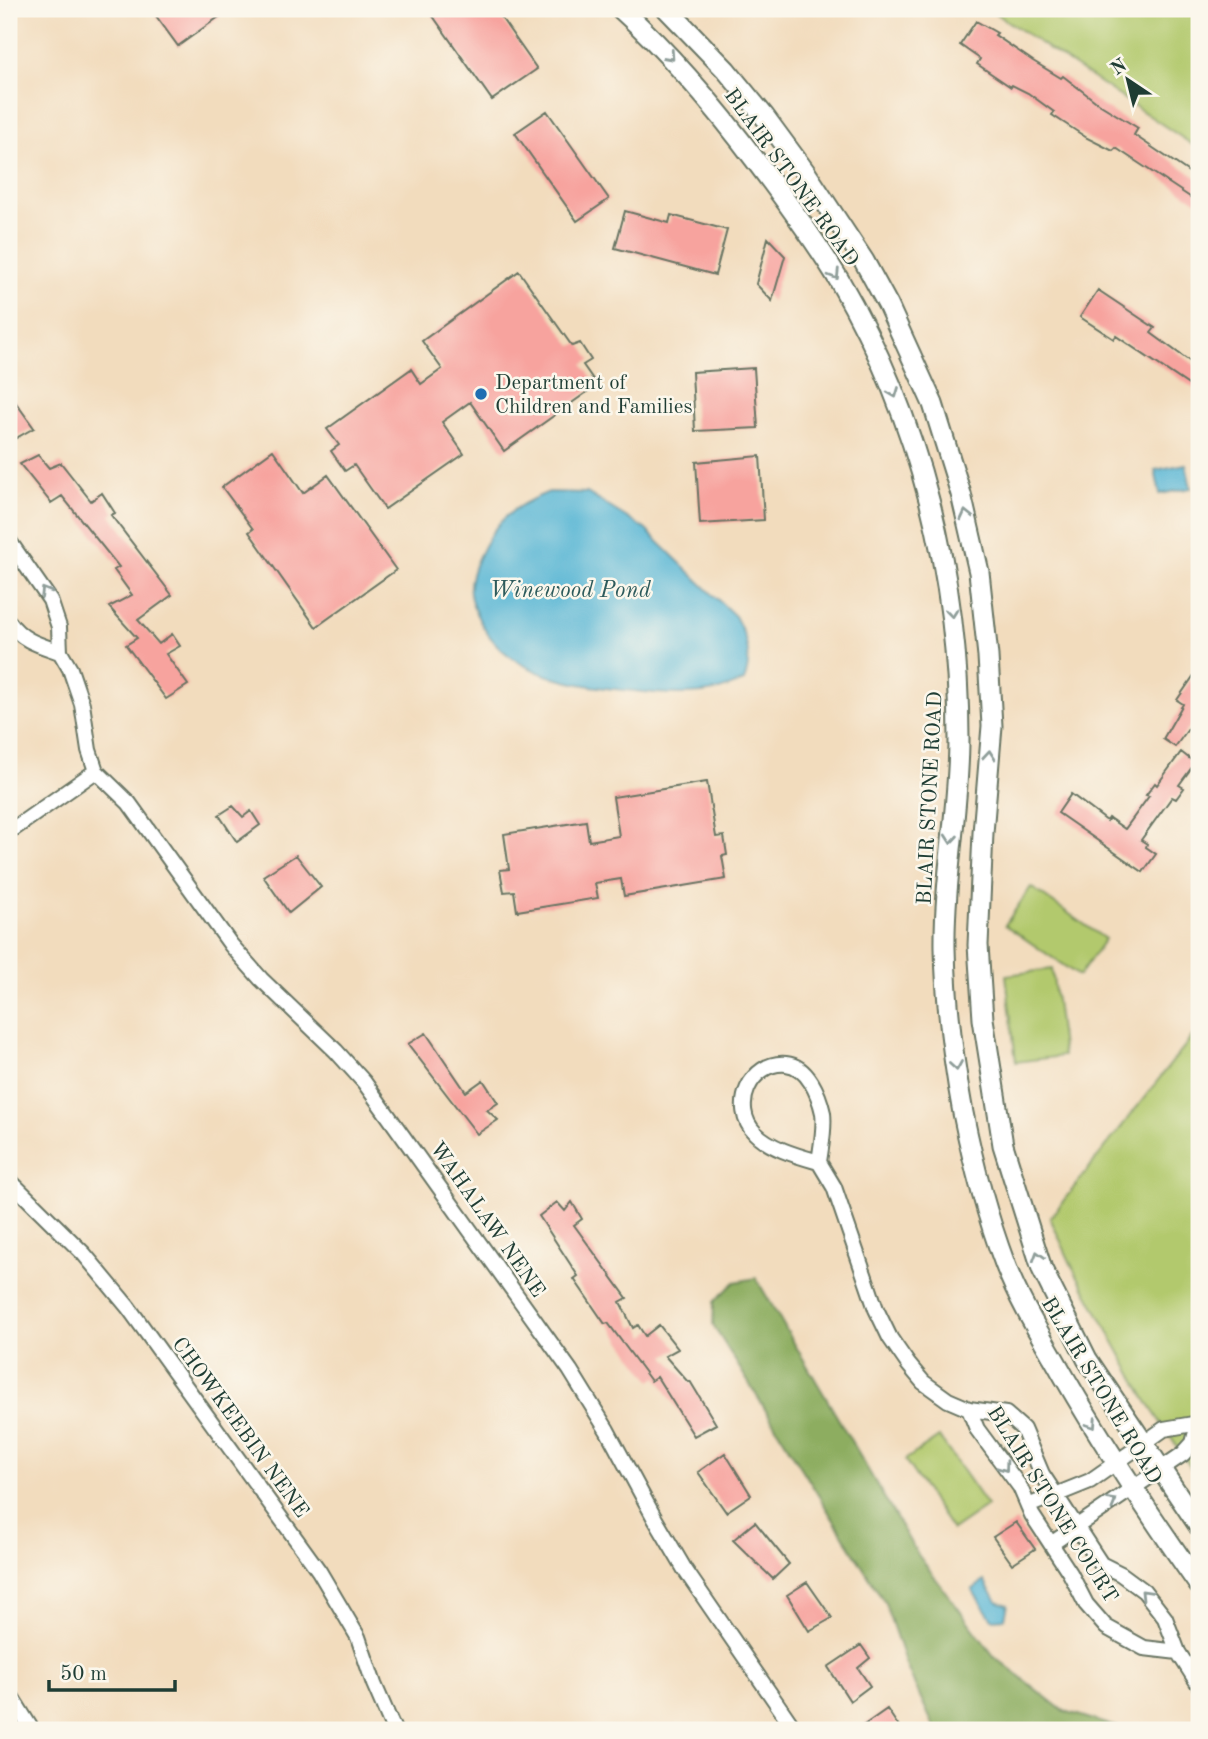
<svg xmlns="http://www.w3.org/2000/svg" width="1208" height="1739" viewBox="0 0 1208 1739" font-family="'Old Standard TT',serif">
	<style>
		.green { fill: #b2c96d; stroke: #688350; stroke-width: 2 }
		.forest { fill: #8dad60; stroke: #56754a; stroke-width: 2 }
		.water { fill: #56b5d4; stroke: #3a7984; stroke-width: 2 }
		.building { fill: #f7a39e }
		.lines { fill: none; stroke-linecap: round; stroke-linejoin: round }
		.minor-casing { stroke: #697564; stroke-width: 18 }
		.secondary-casing { stroke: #697564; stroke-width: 23 }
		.minor { stroke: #fff; stroke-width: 14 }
		.secondary { stroke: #fff; stroke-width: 19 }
		.oneway { stroke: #8f9e9a }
		.poi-dot { fill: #1f6fb2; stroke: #fbf7ec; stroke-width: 2.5 }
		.labels { text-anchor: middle; stroke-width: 5; stroke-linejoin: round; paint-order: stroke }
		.street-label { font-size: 21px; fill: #1f3d34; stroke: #fbf7ec }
		.poi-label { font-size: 21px; fill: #1f3d34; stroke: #fbf7ec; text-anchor: start }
		.water-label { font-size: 23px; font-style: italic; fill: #2d5b5c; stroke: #fbf7ec }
	</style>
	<rect width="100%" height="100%" fill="#fbf7ec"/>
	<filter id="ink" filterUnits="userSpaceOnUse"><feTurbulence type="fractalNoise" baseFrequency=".0143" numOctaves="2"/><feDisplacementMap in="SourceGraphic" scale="14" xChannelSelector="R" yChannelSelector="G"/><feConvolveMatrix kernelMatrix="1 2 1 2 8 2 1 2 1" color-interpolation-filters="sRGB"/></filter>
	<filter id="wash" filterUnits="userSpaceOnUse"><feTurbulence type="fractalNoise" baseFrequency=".00686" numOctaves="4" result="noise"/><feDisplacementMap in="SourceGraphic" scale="28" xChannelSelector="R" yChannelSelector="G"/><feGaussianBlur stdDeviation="1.57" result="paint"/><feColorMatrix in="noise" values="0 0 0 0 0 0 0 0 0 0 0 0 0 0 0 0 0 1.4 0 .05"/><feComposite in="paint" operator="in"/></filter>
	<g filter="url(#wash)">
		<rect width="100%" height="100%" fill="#f2dcbd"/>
		<!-- green -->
		<path class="green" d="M989 9H1199V149Z
			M1031 887 1105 939 1079 976 1005 925Z
			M1052 969 1063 1056 1016 1062 1006 975Z
			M1199 1028V1480L1149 1405 1072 1266 1050 1218Z
			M939 1437 987 1506 952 1530 905 1460Z"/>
		<!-- forest -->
		<path class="forest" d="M756 1278 916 1552 994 1656 1062 1710 1126 1730H939L934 1727 907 1668 885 1603 713 1325 714 1302 735 1282Z"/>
		<!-- water -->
		<path class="water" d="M1186 464 1191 488 1160 494 1155 470Z
			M549 492 587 493 645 529 735 616C747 638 753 658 744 681 733 685 721 691 709 692 684 696 659 694 634 691 578 686 511 678 481 623 467 598 466 585 478 558 495 521 511 507 549 492Z
			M984 1581 997 1601 1008 1605 1005 1618 992 1619 972 1590Z"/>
		<g id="blocks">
			<!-- building -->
			<path class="building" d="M151 9H230L178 46Z
				M428 9H495L537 69 492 100Z
				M976 21 997 33 995 35 1033 61 1061 78 1063 76 1099 104 1138 128 1134 135 1199 179V203L1122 152 1116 148 1113 151 1087 138 1052 115 1054 112 1028 93 1012 85 1011 87 977 64 980 59 960 45Z
				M547 111 609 199 577 221 515 133Z
				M625 211 669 223 671 215 727 230 715 275 615 248Z
				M768 238 785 256 772 301 756 284Z
				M519 271 572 346 580 343 591 360 583 365 597 385 504 451 470 402 442 422 464 454 385 509 354 465 345 471 331 451 339 445 327 429 411 369 421 384 442 369 422 341Z
				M1098 290 1155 328 1151 333 1199 368V392L1116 336 1114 339 1080 317Z
				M754 368 758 428 695 431 692 372Z
				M9 393 34 428 9 442Z
				M273 450 303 493 328 475 396 570 316 627 249 532 253 529 222 487Z
				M38 455 49 468 61 463 91 501 102 493 115 513 111 515 172 595 138 620 159 644 172 634 180 646 166 654 188 685 166 699 126 645 137 638 109 607 132 595 114 570 119 567 62 496 51 503 20 464Z
				M760 456 764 520 700 524 696 462Z
				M1199 668V714L1175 747 1163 739 1183 704 1177 700Z
				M1181 752 1195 763 1179 785 1184 788 1176 799 1172 797 1141 840 1147 844 1146 847 1156 854 1143 872 1058 813 1071 794 1107 821 1109 818 1125 829 1149 796 1146 795 1155 783 1157 785Z
				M707 782 716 837 724 836 727 855 722 856 726 879 624 896 621 879 595 883 598 898 517 911 514 891 504 892 500 870 509 869 504 834 586 821 589 841 619 836 613 797Z
				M233 806 243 817 251 811 260 825 237 842 219 815Z
				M296 855 321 887 289 913 263 876Z
				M426 1033 466 1092 483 1080 498 1103 487 1110 498 1120 477 1134 408 1044Z
				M557 1202 565 1211 572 1202 582 1219 574 1225 627 1298 620 1302 633 1328 638 1325 645 1336 659 1325 678 1349 665 1356 688 1382 690 1381 716 1424 694 1436 657 1377 651 1381 608 1323 605 1324 574 1279 578 1276 539 1216Z
				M725 1453 751 1495 726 1512 698 1472Z
				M755 1522 789 1564 773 1579 733 1540Z
				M1016 1522 1035 1549 1012 1564 993 1537Z
				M807 1582 832 1618 809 1631 787 1595Z
				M861 1645 870 1658 858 1668 870 1686 850 1701 828 1667Z
				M887 1709 901 1730H857Z"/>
		</g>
	</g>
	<g filter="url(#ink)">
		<use href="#blocks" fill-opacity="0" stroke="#697564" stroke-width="2"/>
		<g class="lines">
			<!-- minor casing -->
			<g class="minor-casing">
				<path id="minor" d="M9 541 50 600 59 627 60 652 70 669 82 704 89 750 96 771 129 803 231 945 261 979 336 1051 364 1082 570 1370 607 1430 655 1519 685 1570 795 1730
					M9 622C22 641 40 645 60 652
					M9 832 96 771
					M819 1162C798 1156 771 1149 755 1133 730 1108 750 1061 786 1064 808 1066 819 1095 823 1113 825 1129 821 1147 819 1162L834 1187 876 1309 890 1338 908 1364 923 1382 948 1400 969 1409 1006 1414 1023 1429 1042 1474 1101 1564 1121 1574 1144 1591 1165 1618 1178 1652 1199 1685
					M9 1180 84 1254 128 1307 319 1571 358 1637 374 1684 394 1730
					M969 1409 977 1429 1020 1487 1032 1515 1070 1573 1086 1604 1106 1627 1144 1648 1178 1652
					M1028 1506 1090 1481 1164 1429 1199 1423
					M1051 1544 1183 1454 1193 1443 1198 1424
					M9 1693 32 1730"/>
			</g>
			<!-- secondary casing -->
			<g class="secondary-casing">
				<path id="secondary" d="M621 9C673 56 717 109 759 165 787 202 815 240 839 280 920 419 959 578 959 739 959 809 944 878 945 948 946 1002 953 1059 963 1113 973 1163 987 1216 1005 1264 1017 1296 1036 1328 1053 1357 1097 1436 1147 1511 1199 1585
					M667 9 726 70 764 116 806 173 864 261 888 305 933 404 961 494 979 572 988 656 992 726 983 833 978 945 983 1019 1003 1145 1042 1269 1087 1359 1199 1526"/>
			</g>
			<!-- minor -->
			<use href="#minor" class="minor"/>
			<!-- secondary -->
			<use href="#secondary" class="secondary"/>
		</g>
		<!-- one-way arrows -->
		<defs><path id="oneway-chevron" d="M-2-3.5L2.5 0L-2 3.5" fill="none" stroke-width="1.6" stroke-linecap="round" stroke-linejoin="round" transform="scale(1.75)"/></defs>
		<g class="oneway">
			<use href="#oneway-chevron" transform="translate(670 56) rotate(48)"/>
			<use href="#oneway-chevron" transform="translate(835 275) rotate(58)"/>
			<use href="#oneway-chevron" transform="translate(894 393) rotate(69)"/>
			<use href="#oneway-chevron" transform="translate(966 515) rotate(-103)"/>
			<use href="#oneway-chevron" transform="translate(45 592) rotate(-121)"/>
			<use href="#oneway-chevron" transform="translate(952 613) rotate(84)"/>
			<use href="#oneway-chevron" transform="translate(989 755) rotate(-85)"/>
			<use href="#oneway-chevron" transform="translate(951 839) rotate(95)"/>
			<use href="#oneway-chevron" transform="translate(956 1066) rotate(81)"/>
			<use href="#oneway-chevron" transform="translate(1038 1256) rotate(-107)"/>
			<use href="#oneway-chevron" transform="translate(1092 1424) rotate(57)"/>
			<use href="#oneway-chevron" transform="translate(1004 1467) rotate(54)"/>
			<use href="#oneway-chevron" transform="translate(1112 1502) rotate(-29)"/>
			<use href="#oneway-chevron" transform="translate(1145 1594) rotate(-134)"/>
		</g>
	</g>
	<!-- markers -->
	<circle class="poi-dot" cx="481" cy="394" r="7"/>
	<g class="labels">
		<!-- street labels -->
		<g class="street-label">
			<text transform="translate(792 177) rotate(54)" y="7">BLAIR STONE ROAD</text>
			<text transform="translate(929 798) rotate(-87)" y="7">BLAIR STONE ROAD</text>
			<text transform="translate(488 1219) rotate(55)" y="7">WAHALAW NENE</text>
			<text transform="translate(1102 1390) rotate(59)" y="7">BLAIR STONE ROAD</text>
			<text transform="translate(241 1427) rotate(54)" y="7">CHOWKEEBIN NENE</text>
			<text transform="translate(1053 1504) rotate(58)" y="7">BLAIR STONE COURT</text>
		</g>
		<!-- poi labels -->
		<g class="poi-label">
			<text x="495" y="389">Department of<tspan x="495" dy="24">Children and Families</tspan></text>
		</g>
		<!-- water labels -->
		<g class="water-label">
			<text x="570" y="597">Winewood Pond</text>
		</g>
	</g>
	<!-- margin -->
	<rect width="1208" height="1739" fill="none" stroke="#fbf7ec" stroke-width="35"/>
	<!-- north arrow -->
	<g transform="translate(1128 80) rotate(325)" stroke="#fbf7ec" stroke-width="5" paint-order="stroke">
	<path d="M0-5L12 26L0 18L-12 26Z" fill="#1f3d34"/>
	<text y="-10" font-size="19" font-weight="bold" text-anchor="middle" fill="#1f3d34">N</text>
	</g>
	<!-- scale -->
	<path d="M49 1680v10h126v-10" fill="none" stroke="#1f3d34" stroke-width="3.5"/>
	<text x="60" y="1680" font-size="21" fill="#1f3d34" stroke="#fbf7ec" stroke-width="5" paint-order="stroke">50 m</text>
</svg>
